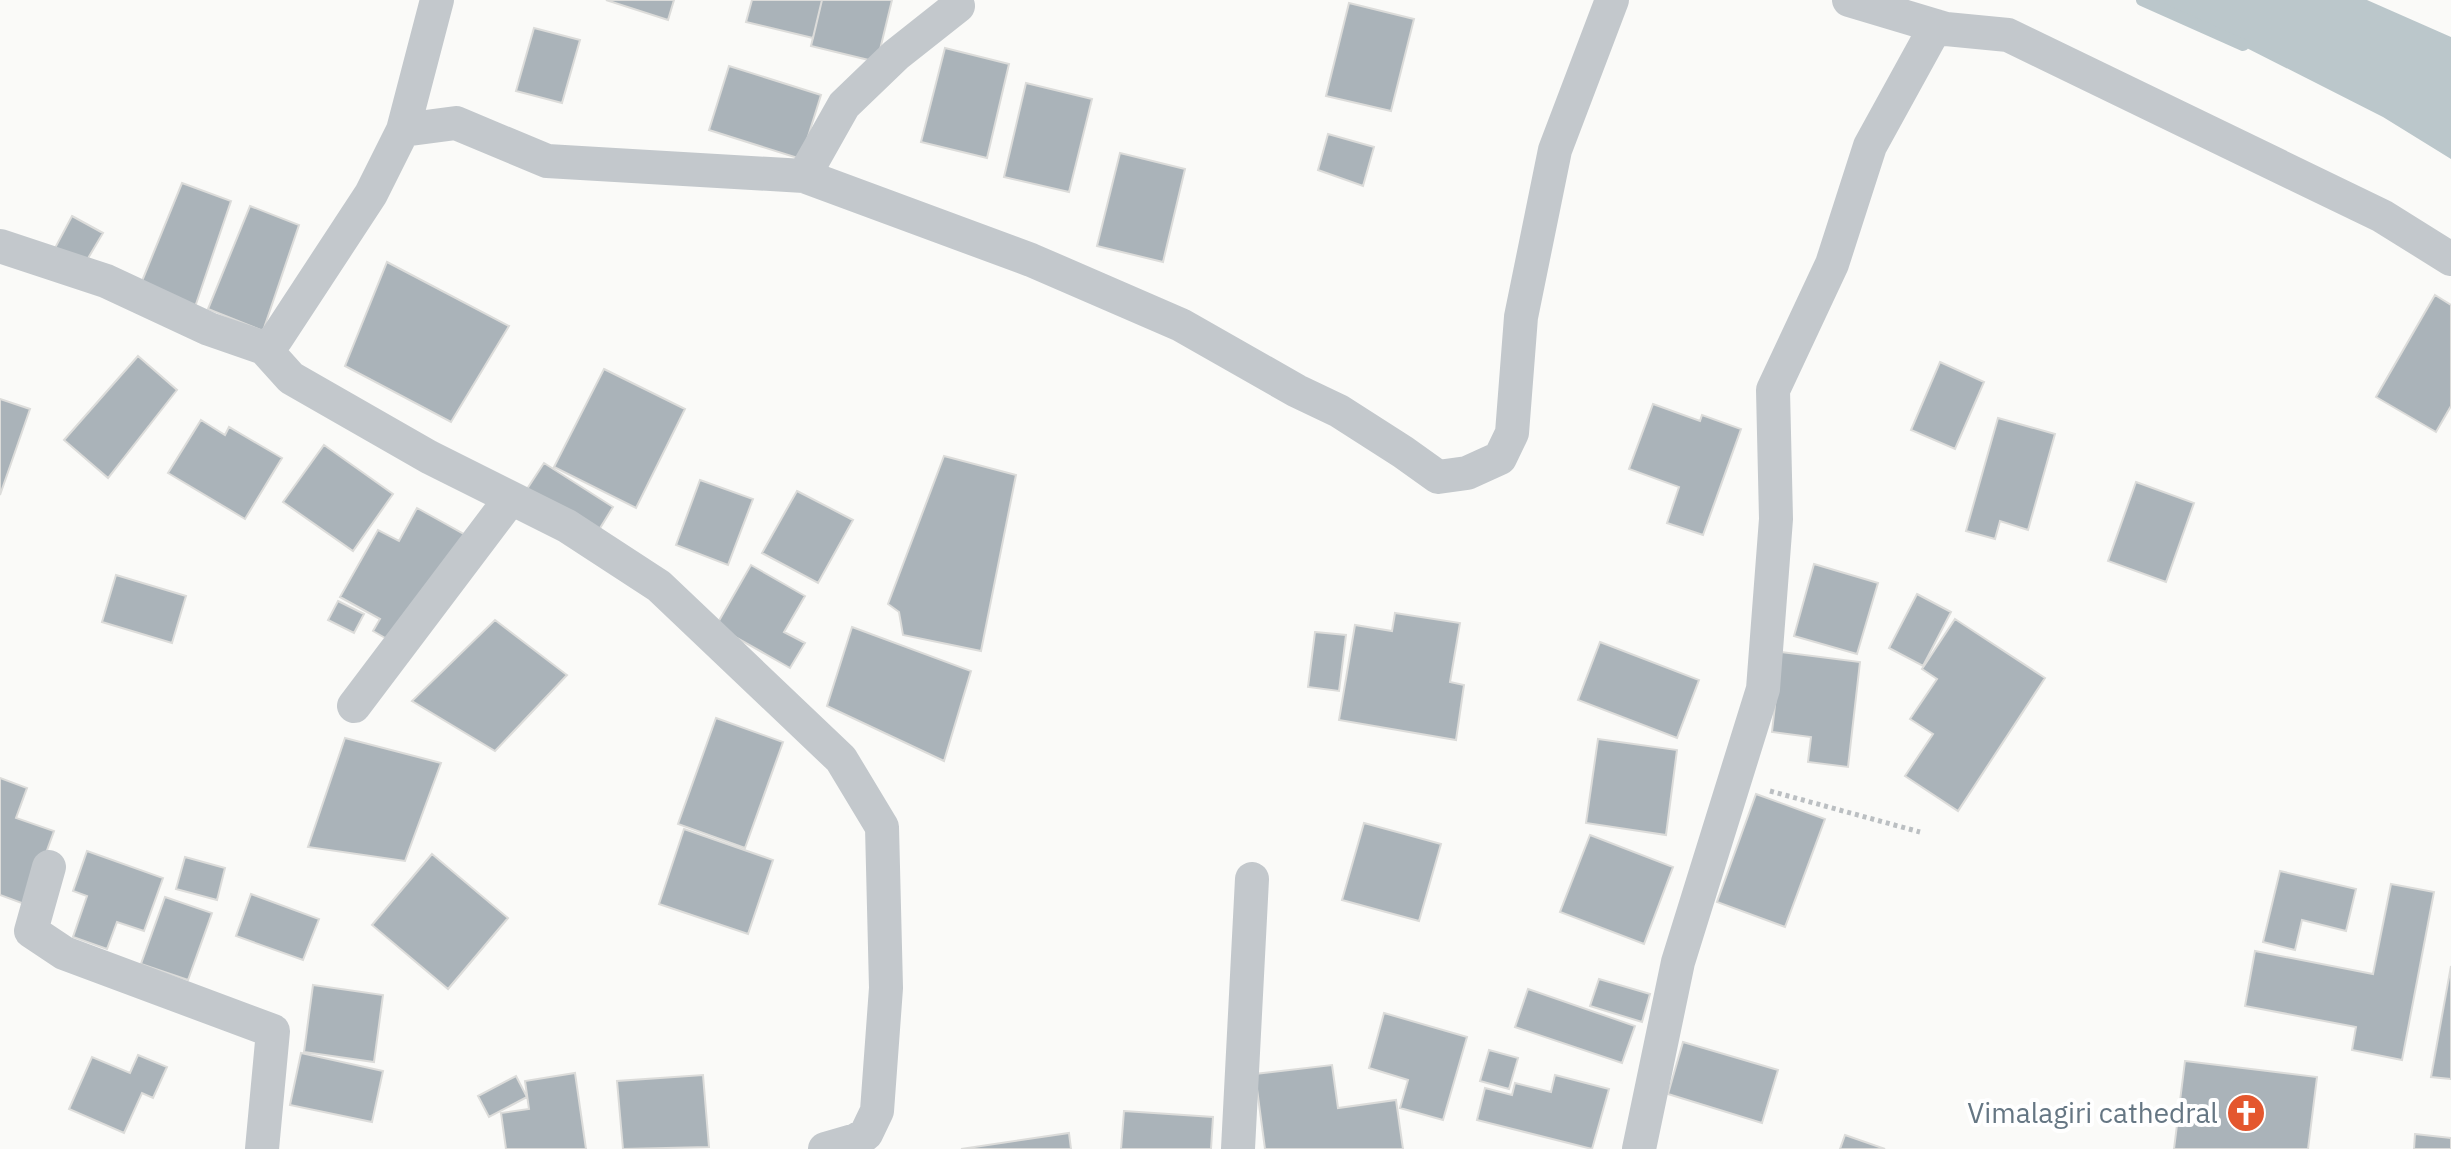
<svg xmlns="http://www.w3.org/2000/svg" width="2451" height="1149" viewBox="0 0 2451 1149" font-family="'IBM Plex Sans',sans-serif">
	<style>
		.water { fill: #bbc7cb }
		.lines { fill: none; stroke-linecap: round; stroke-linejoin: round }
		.stream { stroke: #bbc7cb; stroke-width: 12 }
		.building { fill: #aab3b9; stroke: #dcdcda; stroke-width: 2 }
		.path { stroke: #bbbfc2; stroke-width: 5; stroke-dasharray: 4 4; stroke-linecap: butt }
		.minor { stroke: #c3c8cc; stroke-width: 34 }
		.labels { text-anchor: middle; stroke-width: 8; stroke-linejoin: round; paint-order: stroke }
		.poi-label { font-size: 28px; fill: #657683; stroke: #fff; text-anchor: end }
	</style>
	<rect width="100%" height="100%" fill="#fafaf8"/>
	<!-- water -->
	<path class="water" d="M2152 0H2367L2451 37V159L2383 117Z"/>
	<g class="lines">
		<!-- stream -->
		<path class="stream" d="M2142 0 2243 45"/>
	</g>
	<!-- building -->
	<path class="building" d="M606 0H674L668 20Z
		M752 0H822L813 38 746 22Z
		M822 0H892L877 62 811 46Z
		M1349 3 1414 19 1391 111 1326 96Z
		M534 28 580 40 562 103 516 91Z
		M945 48 1009 64 987 158 921 142Z
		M729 66 821 95 801 159 709 130Z
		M1026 83 1092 99 1069 192 1004 177Z
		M1328 134 1374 147 1363 186 1318 170Z
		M1120 153 1185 169 1163 262 1097 246Z
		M182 183 231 201 195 307 140 286Z
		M250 206 299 225 263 331 208 309Z
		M72 216 103 233 84 265 55 248Z
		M387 262 509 326 451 422 345 366Z
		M2435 295 2451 305V406L2436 432 2376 397Z
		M138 356 177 390 108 478 64 440Z
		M1940 362 1984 382 1955 449 1911 430Z
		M604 369 685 409 636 508 554 467Z
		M0 399 30 409 0 495Z
		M1653 404 1700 421 1702 415 1741 429 1703 535 1667 523 1679 487 1629 469Z
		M1998 418 2055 434 2028 530 2000 521 1995 539 1966 531Z
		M201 420 225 435 229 427 282 458 245 519 168 473Z
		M324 445 393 494 353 551 283 502Z
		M944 456 1016 475 981 651 903 635 899 612 888 604Z
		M544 463 613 507 597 533 527 489Z
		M700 480 753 499 728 565 676 545Z
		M2136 482 2194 503 2166 582 2108 561Z
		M797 491 853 520 818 583 762 553Z
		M417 508 469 537 406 650 373 631 380 619 340 597 378 530 399 541Z
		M1814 564 1878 583 1857 654 1794 636Z
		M751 565 805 596 784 632 805 643 790 668 716 626Z
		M116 575 186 596 172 643 102 622Z
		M1917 594 1951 612 1923 666 1889 648Z
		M338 601 364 614 354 633 328 620Z
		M1395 613 1460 623 1450 682 1464 685 1456 740 1339 720 1355 625 1392 631Z
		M1955 619 2045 678 1958 811 1905 776 1933 734 1910 719 1937 679 1922 669Z
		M495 620 567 675 495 751 412 701Z
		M852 627 971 671 944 761 827 706Z
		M1315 632 1346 635 1339 691 1308 687Z
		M1600 642 1699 680 1677 738 1578 700Z
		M1781 652 1860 662 1848 767 1808 762 1811 737 1772 732Z
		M716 718 783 742 745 848 678 824Z
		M345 738 441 763 405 861 308 847Z
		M1598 739 1677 750 1666 835 1586 823Z
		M0 778 27 788 16 818 54 831 27 905 0 895Z
		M1756 794 1825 819 1785 927 1717 902Z
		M1364 823 1441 844 1419 921 1342 900Z
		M684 829 773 860 748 934 659 904Z
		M1590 835 1673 867 1644 944 1560 912Z
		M87 851 163 878 144 931 117 922 107 949 73 937 87 896 73 891Z
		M432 854 508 918 448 989 372 925Z
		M185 857 225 868 217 900 176 889Z
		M2280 871 2356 889 2346 931 2302 920 2295 950 2263 942Z
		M2391 884 2434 892 2402 1060 2352 1050 2356 1027 2245 1006 2255 951 2373 974Z
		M251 894 319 919 303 960 236 936Z
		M165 897 212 913 188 980 141 964Z
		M2451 966V1079L2431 1077Z
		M1599 979 1650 994 1642 1022 1590 1006Z
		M313 985 383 995 374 1062 304 1052Z
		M1528 989 1635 1026 1622 1063 1515 1027Z
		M1384 1013 1467 1037 1443 1120 1400 1108 1408 1080 1369 1068Z
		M1683 1042 1778 1070 1762 1123 1668 1094Z
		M1489 1050 1518 1058 1509 1089 1480 1081Z
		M301 1053 383 1071 372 1122 290 1105Z
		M138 1055 167 1067 153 1098 142 1093 124 1133 69 1109 92 1057 130 1073Z
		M2185 1061 2317 1077 2308 1149H2174Z
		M1332 1065 1338 1108 1396 1100 1403 1149H1265L1255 1074Z
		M575 1073 586 1149H506L501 1113 529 1109 525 1081Z
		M703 1075 709 1147 623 1149 617 1081Z
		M1555 1075 1609 1089 1592 1149 1477 1120 1485 1088 1512 1095 1515 1083 1551 1092Z
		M516 1076 527 1097 489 1117 478 1096Z
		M1124 1111 1213 1117 1211 1149H1121Z
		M1069 1133 1071 1149H961Z
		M2415 1134 2451 1138V1149H2414Z
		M1845 1135 1885 1149H1840Z"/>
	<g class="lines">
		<!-- path -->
		<path class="path" d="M1770 791 1920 832"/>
		<!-- minor -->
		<path class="minor" d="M1849 0 1946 29 2008 35 2382 216 2451 259
			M403 130 456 123 547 161 804 176 1031 260 1181 325 1297 391 1339 411 1403 452 1438 477 1467 473 1500 458 1512 433 1521 317 1555 150 1612 0
			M804 176 844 105 896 55 958 6
			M0 246 106 281 209 329 264 348 276 339 371 194 403 130 437 0
			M264 348 291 378 429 457 567 526 659 586 841 759 882 827 886 988 877 1111 866 1134 856 1140 825 1149
			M354 706 511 498
			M49 867 31 931 64 953 273 1031 262 1149
			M1238 1149 1252 879
			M1639 1149 1678 962 1763 689 1776 519 1773 390 1832 264 1870 146 1936 26"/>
	</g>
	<!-- icons -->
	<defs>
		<g id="church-disc" transform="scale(2)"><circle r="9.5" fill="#e4572e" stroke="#fff"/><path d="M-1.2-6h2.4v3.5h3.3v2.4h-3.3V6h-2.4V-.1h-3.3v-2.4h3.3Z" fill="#fff"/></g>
	</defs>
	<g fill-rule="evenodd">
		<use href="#church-disc" x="2246" y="1113"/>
	</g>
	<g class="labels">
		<!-- poi labels -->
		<g class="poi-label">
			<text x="2218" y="1123">Vimalagiri cathedral</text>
		</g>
	</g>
</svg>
